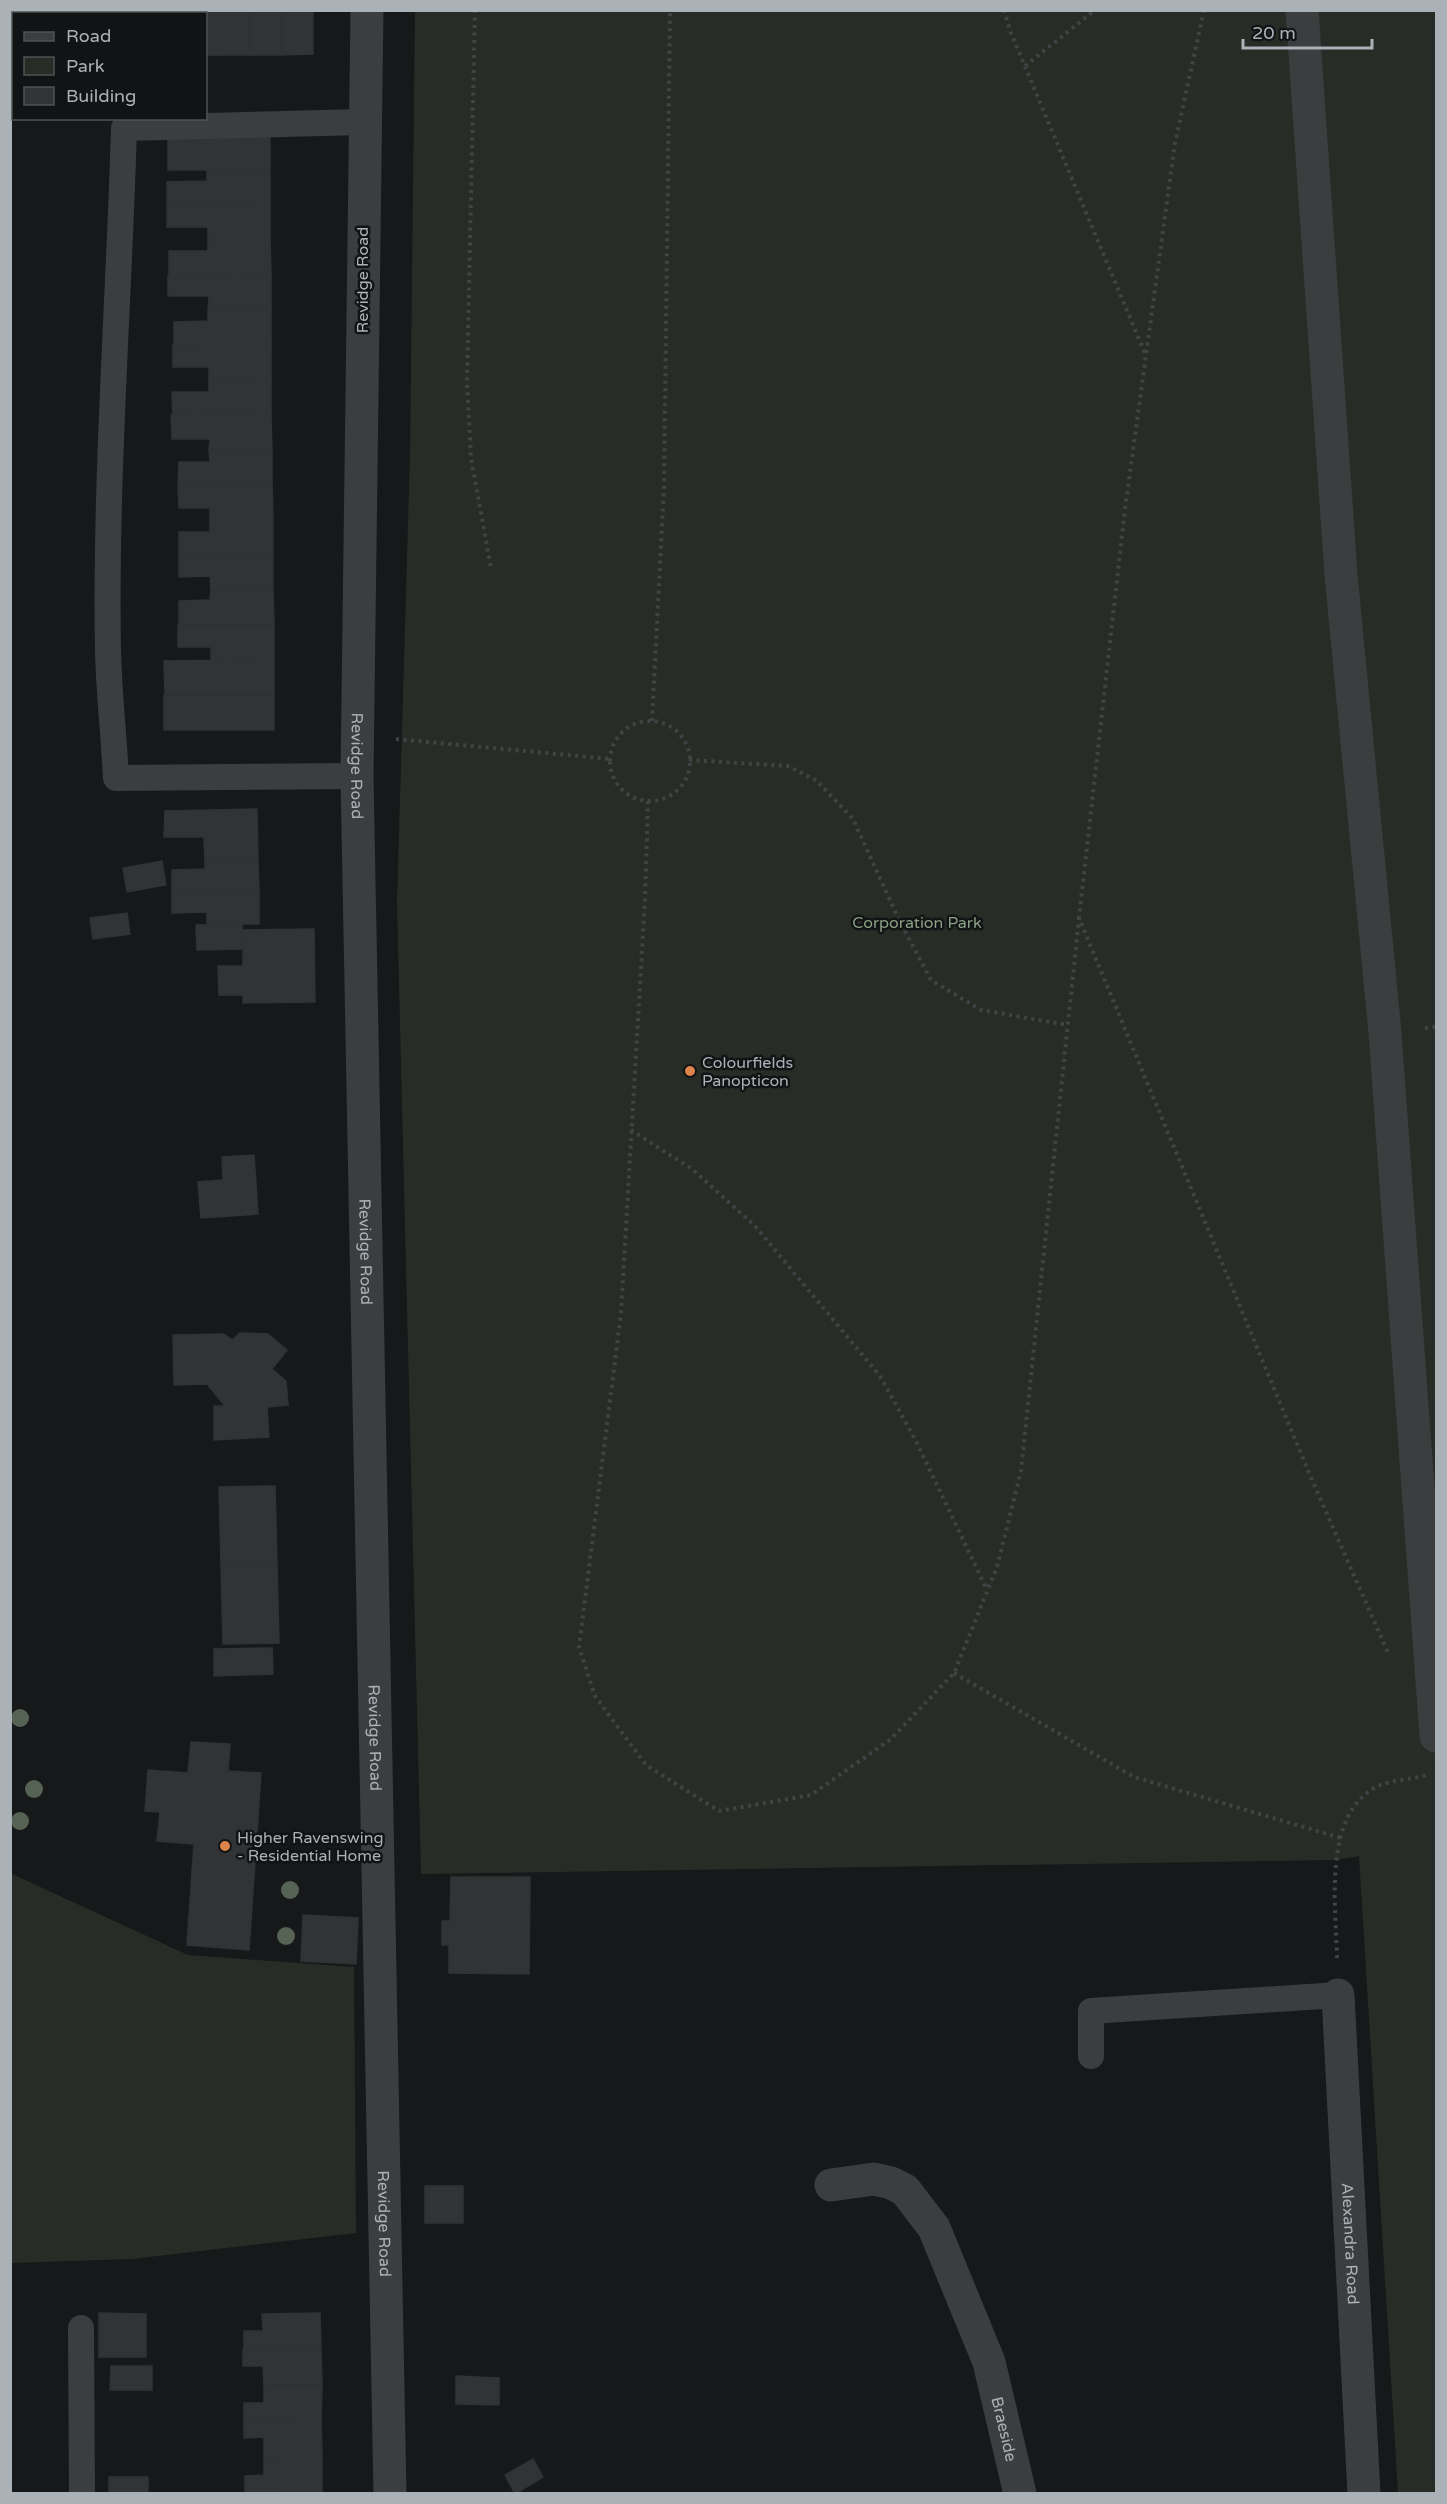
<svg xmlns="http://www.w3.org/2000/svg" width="1447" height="2504" viewBox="0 0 1447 2504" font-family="'Varela Round',sans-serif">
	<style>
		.green { fill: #272d26 }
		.building { fill: #323335; stroke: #313235; stroke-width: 1.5 }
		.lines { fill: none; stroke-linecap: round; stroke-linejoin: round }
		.path { stroke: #414446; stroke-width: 4; stroke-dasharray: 3 4.5; stroke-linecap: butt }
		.service { stroke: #3b3d3f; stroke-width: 26 }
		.pedestrian { stroke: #3b3d3f; stroke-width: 33 }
		.minor { stroke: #3b3d3f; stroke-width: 33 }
		.tree { fill: #566354 }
		.poi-dot { fill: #dc844c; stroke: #121314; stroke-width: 2 }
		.labels { text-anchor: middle; stroke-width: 5; stroke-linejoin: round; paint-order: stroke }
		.street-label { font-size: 16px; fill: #abb2b7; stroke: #121314 }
		.park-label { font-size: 16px; fill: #8aa084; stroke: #121314 }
		.poi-label { font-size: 16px; fill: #abb2b7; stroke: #121314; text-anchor: start }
	</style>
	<rect width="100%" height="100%" fill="#171819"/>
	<!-- green -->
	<path class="green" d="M11 10H87L88 13 14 14 13 97H10Z
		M415 11H1436V2493H1398L1359 1856 1335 1860 421 1874 397 903 410 455Z
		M10 1873 188 1955 354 1967 356 2233 132 2259 11 2263Z"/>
	<!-- building -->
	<path class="building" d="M184 10H216V55H206V14H184Z
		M216 10H249V55H216Z
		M249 10H281V55H249Z
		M281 10H313V54L281 55Z
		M270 135V170H168V136Z
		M207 170H270V204L167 206V182L207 181Z
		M270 204V239L208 240V227H167V205Z
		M270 239 271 274 169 276V251H208V240Z
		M271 274V310H208L209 296H168V276Z
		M208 310H271V344L174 345V322L208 321Z
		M271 344V379L209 380V367H173V345Z
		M271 379V414L173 416 172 392H209V380Z
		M271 414 272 449 209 450 210 439H172L171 415Z
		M272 449V484L178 486 179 462H210L209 450Z
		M272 484 273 520H210V508H179L178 486Z
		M210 520H273V555H179V532H210Z
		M179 555H273V590H211L210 576 179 577Z
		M211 590H273L274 625H179V601L210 600Z
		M178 625H274V659L211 660V647H178Z
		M274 659V695H165L164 661Z
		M164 695H274V730H164Z
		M257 809 258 862H205L204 837H164L165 811Z
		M162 861 166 885 127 892 123 868Z
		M205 862H258L259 891 172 893V870L205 869Z
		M259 891V924H207V912L172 913V893Z
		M127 913 130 934 93 939 90 918Z
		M242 924 243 949 197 950 196 925Z
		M314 929 315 1002 243 1003V995H219L218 966H243V930Z
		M254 1155 258 1214 201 1218 198 1182 223 1180 222 1157Z
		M240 1333 268 1334 287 1350 272 1369 286 1381 288 1405 267 1407 269 1437 214 1440V1406H225L207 1384 174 1385 173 1335 224 1334 232 1340Z
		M275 1486 277 1564 221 1565 219 1487Z
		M277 1564 279 1643 223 1644 221 1565Z
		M272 1648 273 1674 214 1676V1649Z
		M191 1742 230 1744 228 1771 261 1773 249 1950 187 1945 194 1844 157 1841 160 1812 145 1811 148 1770 188 1773Z
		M451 1877H530L529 1974 449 1973V1945H442V1921H450Z
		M303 1915 358 1918 356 1964 301 1961Z
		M425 2186H463V2223H425Z
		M99 2313 146 2314V2357H99Z
		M320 2313 321 2349 244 2350V2331H263L262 2314Z
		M321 2349 322 2385H264L263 2366H243V2350Z
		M111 2366H152V2390H110Z
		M456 2376 499 2378V2405L456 2404Z
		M264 2385H322L321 2420 244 2421V2403H264Z
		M321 2420 322 2456 264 2457V2437L244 2438V2421Z
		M322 2456V2492L245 2493V2476L264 2475V2457Z
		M533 2459 543 2477 515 2494 505 2475Z
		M109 2477H148V2494H109Z
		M322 2492V2494L244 2493H264Z"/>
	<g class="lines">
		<!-- path -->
		<path class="path" d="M475 10 467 383 471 458 491 568
			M1004 10 1011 33 1146 356
			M1204 10 1175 143 1125 509 1079 918 1309 1473 1389 1655
			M1025 66 1095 10
			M652 721 664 487 670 10
			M610 761a40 40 0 1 1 80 0a40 40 0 1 1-80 0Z
			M396 739 610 759
			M689 760 788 766 817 781 853 819 899 920 931 980 981 1010 1068 1025
			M648 801 645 899 621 1313 579 1647 595 1696 646 1765 719 1811 811 1795 891 1739 954 1673 997 1567 1021 1471 1079 918
			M1425 1028 1436 1027
			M631 1130 692 1169 755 1226 880 1376 916 1441 987 1590
			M954 1673 1134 1777 1341 1838
			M1337 1958C1336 1907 1322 1813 1378 1786 1392 1780 1413 1779 1428 1775"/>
		<!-- service -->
		<path class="service" d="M357 776 116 778C114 736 109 694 108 651 105 477 119 302 124 128L363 122
			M1091 2056V2011L1338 1995
			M81 2328 82 2494"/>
		<!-- pedestrian -->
		<path class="pedestrian" d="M1302 10 1341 575 1385 1033 1436 1736"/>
		<!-- minor -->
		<g class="minor">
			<path id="s1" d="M367 10 357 776 390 2494"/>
			<path id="s2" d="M1338 1995 1364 2494"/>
			<path id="s3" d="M831 2185 874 2179 891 2183 905 2190 934 2228 989 2362 1020 2494"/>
		</g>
	</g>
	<!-- trees -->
	<g class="tree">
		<circle cx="20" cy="1718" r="9"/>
		<circle cx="34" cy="1789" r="9"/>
		<circle cx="20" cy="1821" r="9"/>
		<circle cx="290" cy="1890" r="9"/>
		<circle cx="286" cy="1936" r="9"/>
	</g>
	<!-- markers -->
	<g class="poi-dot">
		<circle cx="690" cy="1071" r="6"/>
		<circle cx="225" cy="1846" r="6"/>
	</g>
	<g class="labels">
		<!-- street labels -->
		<g class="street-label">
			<text transform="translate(362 280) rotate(-90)" y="6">Revidge Road</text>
			<text dy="6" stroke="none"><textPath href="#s1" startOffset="756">Revidge Road</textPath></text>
			<text dy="6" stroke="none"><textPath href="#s1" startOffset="1242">Revidge Road</textPath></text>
			<text dy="6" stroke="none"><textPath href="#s1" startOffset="1728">Revidge Road</textPath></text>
			<text dy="6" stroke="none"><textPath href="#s1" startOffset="2214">Revidge Road</textPath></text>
			<text dy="6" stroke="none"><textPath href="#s2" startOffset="249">Alexandra Road</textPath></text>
			<text dy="6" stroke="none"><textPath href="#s3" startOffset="338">Braeside</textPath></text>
		</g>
		<!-- park labels -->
		<g class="park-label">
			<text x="917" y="928">Corporation Park</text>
		</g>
		<!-- poi labels -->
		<g class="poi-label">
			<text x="702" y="1068">Colourfields<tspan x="702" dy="18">Panopticon</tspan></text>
			<text x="237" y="1843">Higher Ravenswing<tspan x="237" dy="18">- Residential Home</tspan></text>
		</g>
	</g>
	<!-- border -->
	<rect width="1447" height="2504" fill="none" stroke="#abb2b7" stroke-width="24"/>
	<!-- legend -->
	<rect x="12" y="12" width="195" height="108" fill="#121314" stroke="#4f5355" stroke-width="1.5"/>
	<rect x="24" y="32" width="30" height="9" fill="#3b3d3f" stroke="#4f5355" stroke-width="1.5"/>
	<text x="66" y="42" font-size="18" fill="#abb2b7">Road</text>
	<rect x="24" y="57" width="30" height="18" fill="#272d26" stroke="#4f5355" stroke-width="1.5"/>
	<text x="66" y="72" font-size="18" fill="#abb2b7">Park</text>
	<rect x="24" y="87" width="30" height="18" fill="#323335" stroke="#4f5355" stroke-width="1.5"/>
	<text x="66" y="102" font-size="18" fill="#abb2b7">Building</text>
	<!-- scale -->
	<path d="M1243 39v9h129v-9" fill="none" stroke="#abb2b7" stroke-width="3"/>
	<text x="1252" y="39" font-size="18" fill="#abb2b7" stroke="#121314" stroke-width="4.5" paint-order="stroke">20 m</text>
</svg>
